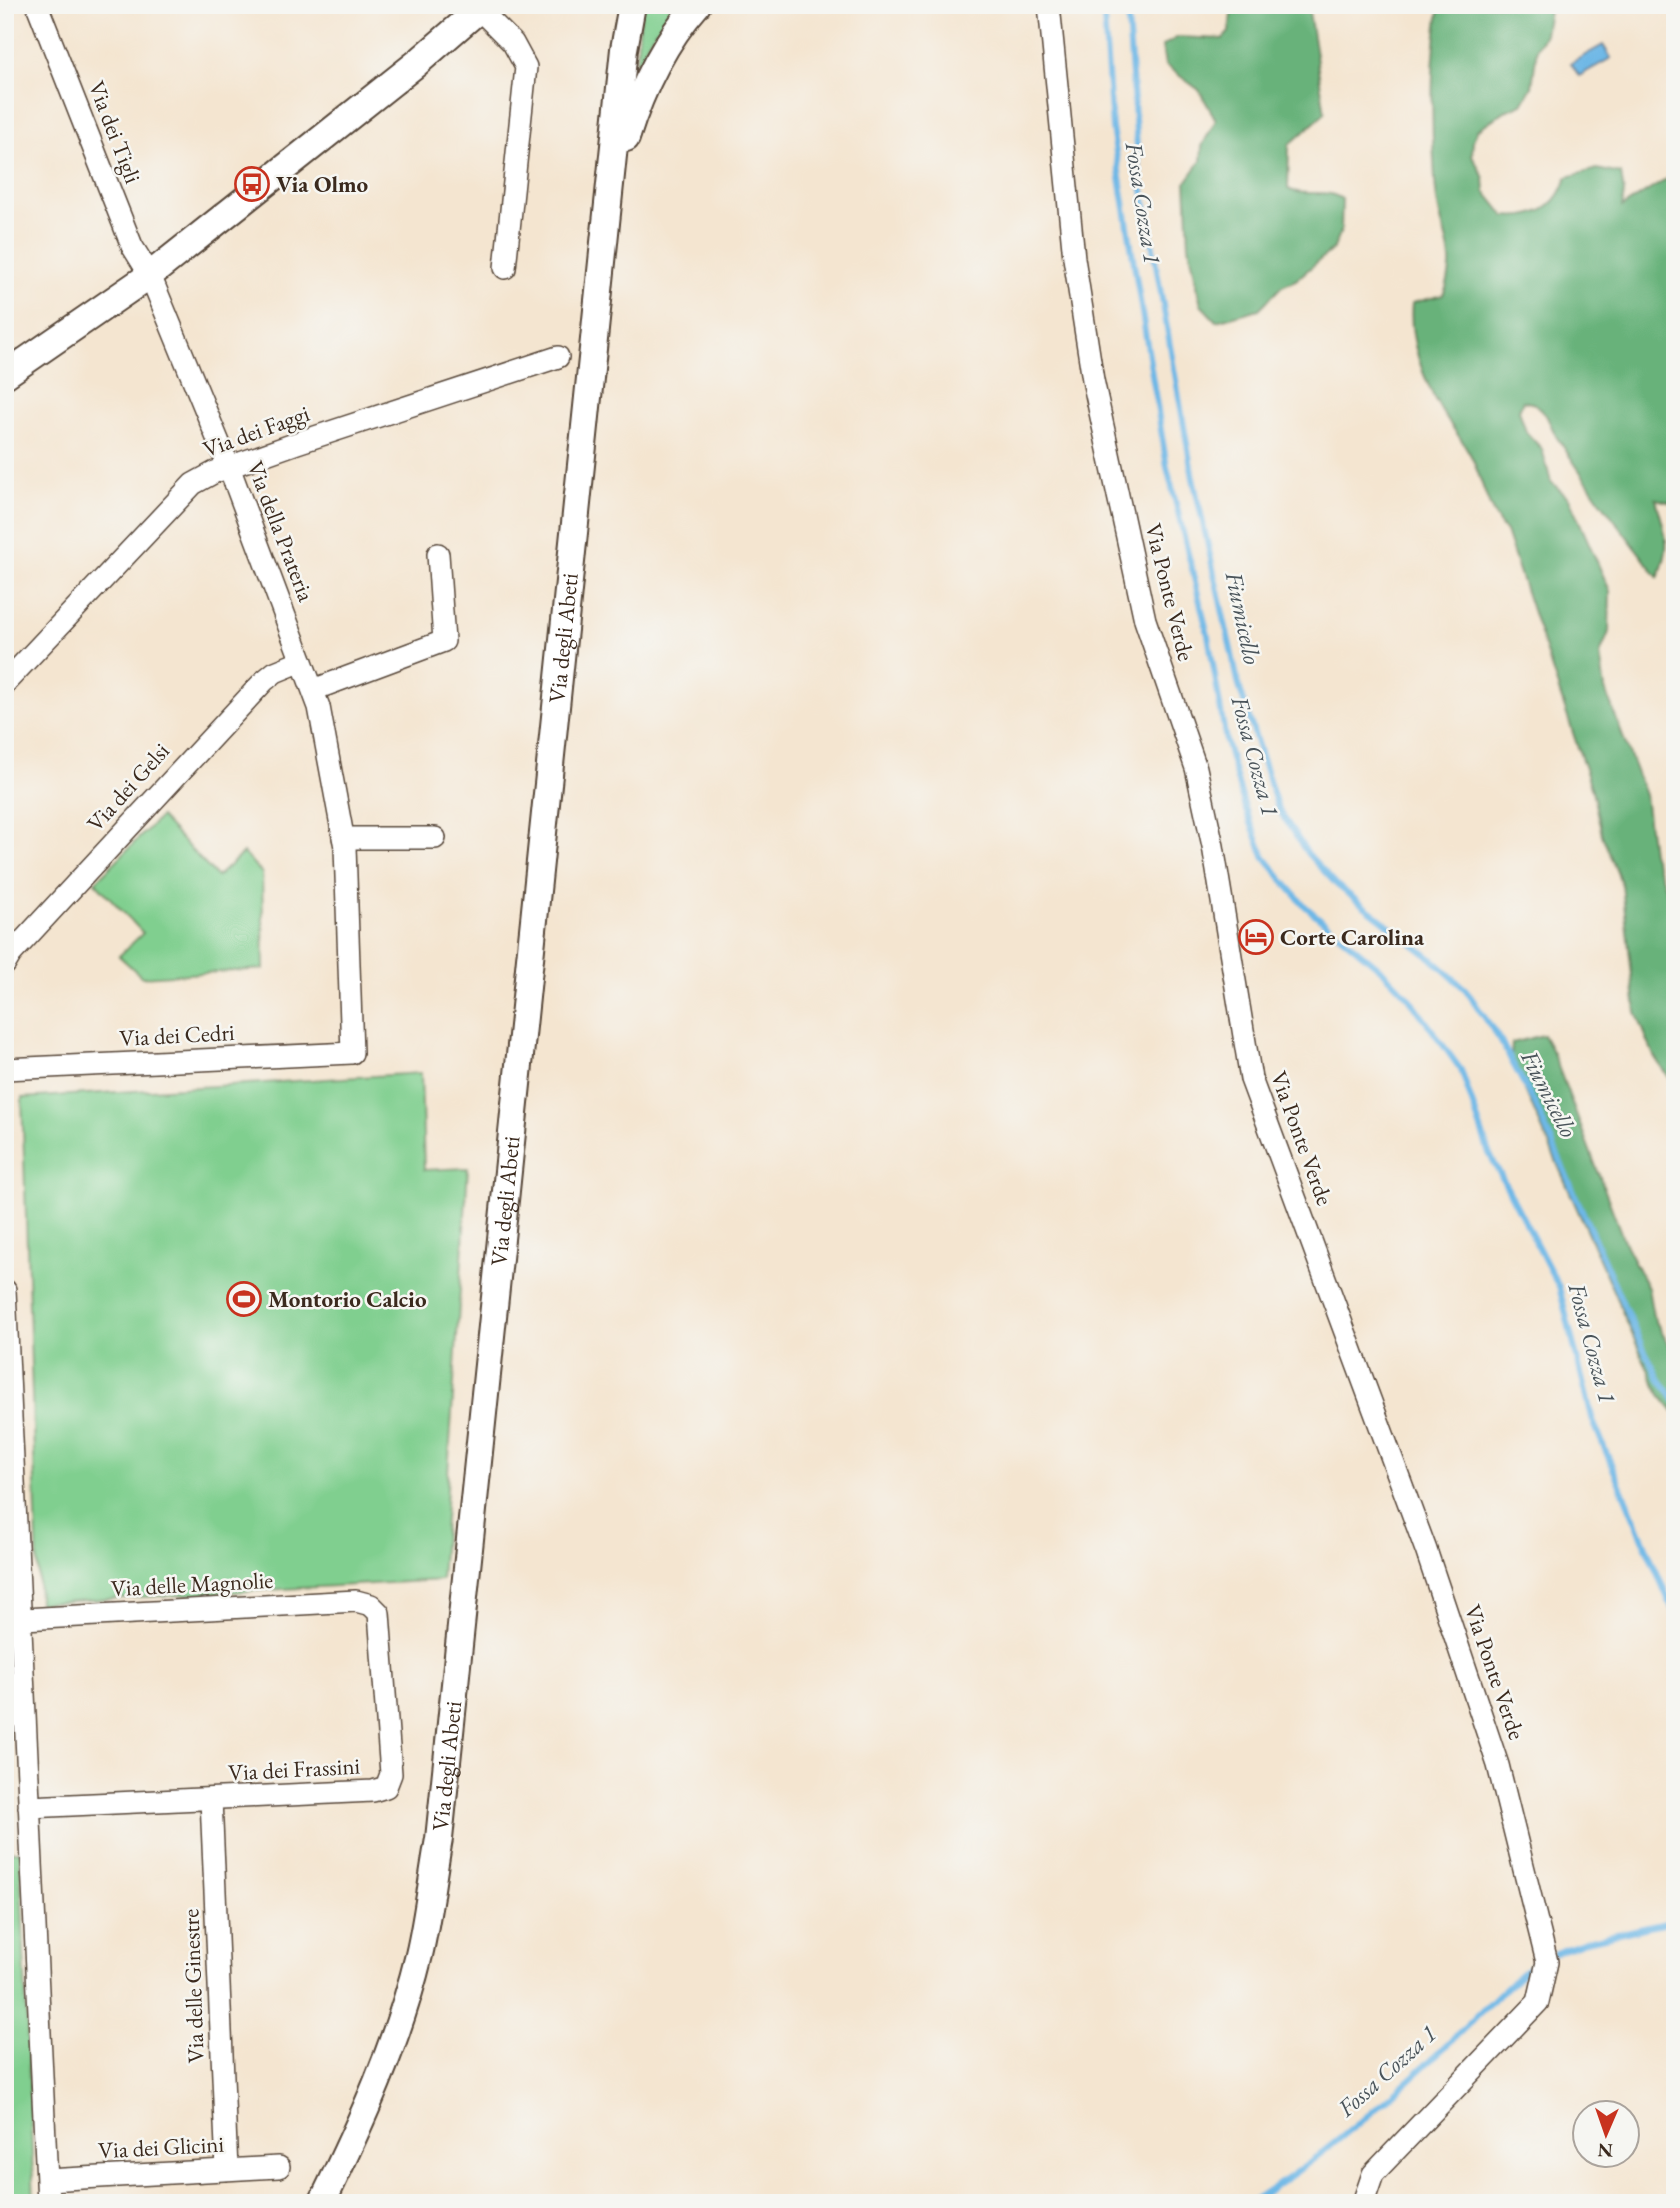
<svg xmlns="http://www.w3.org/2000/svg" width="1680" height="2208" viewBox="0 0 1680 2208" font-family="'EB Garamond',serif">
	<style>
		.green { fill: #80cf8f; stroke: #5e7c56; stroke-width: 2 }
		.forest { fill: #68b27a; stroke: #526e4c; stroke-width: 2 }
		.water { fill: #6db7e6; stroke: #547082; stroke-width: 2 }
		.lines { fill: none; stroke-linecap: round; stroke-linejoin: round }
		.stream { stroke: #6db7e6; stroke-width: 6 }
		.minor-casing { stroke: #574639; stroke-width: 24 }
		.tertiary-casing { stroke: #574639; stroke-width: 30 }
		.minor { stroke: #fff; stroke-width: 21 }
		.tertiary { stroke: #fff; stroke-width: 26 }
		.labels { text-anchor: middle; stroke-width: 5; stroke-linejoin: round; paint-order: stroke }
		.street-label { font-size: 23px; fill: #3b2a1e; stroke: #f6f6f2 }
		.poi-label { font-size: 23px; font-weight: bold; fill: #3b2a1e; stroke: #f6f6f2; text-anchor: start }
		.water-label { font-size: 24px; font-style: italic; fill: #4a545a; stroke: #f6f6f2 }
	</style>
	<rect width="100%" height="100%" fill="#f6f6f2"/>
	<filter id="ink" filterUnits="userSpaceOnUse"><feTurbulence type="fractalNoise" baseFrequency=".0143" numOctaves="2"/><feDisplacementMap in="SourceGraphic" scale="14" xChannelSelector="R" yChannelSelector="G"/><feConvolveMatrix kernelMatrix="1 2 1 2 8 2 1 2 1" color-interpolation-filters="sRGB"/></filter>
	<filter id="wash" filterUnits="userSpaceOnUse"><feTurbulence type="fractalNoise" baseFrequency=".00686" numOctaves="4" result="noise"/><feDisplacementMap in="SourceGraphic" scale="28" xChannelSelector="R" yChannelSelector="G"/><feGaussianBlur stdDeviation="1.57" result="paint"/><feColorMatrix in="noise" values="0 0 0 0 0 0 0 0 0 0 0 0 0 0 0 0 0 1.4 0 .05"/><feComposite in="paint" operator="in"/></filter>
	<g filter="url(#wash)">
		<rect width="100%" height="100%" fill="#f4e5d0"/>
		<!-- green -->
		<path class="green" d="M642 5H676L649 40 640 62H636Z
			M160 817 217 877 243 853 262 873 264 969 142 977 119 956 143 933 95 882Z
			M421 1073 424 1170 468 1168 441 1580 39 1603 22 1098Z
			M5 1851H20L34 2203H5Z"/>
		<!-- forest -->
		<path class="forest" d="M1232 5H1308L1325 113 1289 145 1288 189C1305 198 1324 187 1342 199L1341 231 1334 248 1296 280 1282 286 1259 309 1216 321 1201 305 1189 246 1186 182 1201 161 1202 146 1216 120 1199 90 1165 65 1162 46 1178 37 1223 39 1229 32Z
			M1440 5H1550L1545 34 1537 48 1532 87 1522 104 1505 111 1477 130 1473 141 1472 155 1484 178 1485 191 1505 216C1536 219 1558 208 1567 177L1597 169 1621 174 1624 193 1622 207 1675 174V504L1656 499C1665 535 1673 543 1658 578L1596 495 1556 436 1546 415 1535 404 1523 401 1519 410 1526 432 1542 449 1551 482 1569 498 1610 591 1609 632 1600 654 1605 689 1645 795 1652 853 1675 913V1088L1654 1056 1636 1012 1622 885 1602 835 1592 790 1506 532C1488 512 1483 482 1472 458 1464 441 1452 428 1442 412 1424 381 1408 339 1412 303L1443 295C1459 259 1444 240 1438 206 1435 192 1435 177 1434 162 1431 110 1431 57 1440 5Z
			M1543 1035 1553 1053 1626 1246 1648 1288 1653 1316 1675 1357V1413L1660 1395 1637 1345 1511 1058 1512 1043Z"/>
		<!-- water -->
		<path class="water" d="M1603 45 1611 58 1579 76 1571 63Z"/>
		<g class="lines">
			<!-- stream -->
			<path class="stream" d="M1103 5 1112 128 1167 467 1208 635 1226 741 1245 808 1264 856 1285 883 1306 907 1383 971 1409 998 1461 1070 1489 1153 1559 1287 1593 1421 1675 1615
				M1127 5 1138 161 1193 478 1239 686 1278 809 1308 854 1338 886 1431 958 1466 990 1500 1040 1535 1104 1639 1340 1660 1380 1675 1400
				M1555 1953 1591 1940 1675 1921
				M1251 2203C1318 2160 1377 2110 1435 2056 1471 2024 1502 1987 1541 1958"/>
		</g>
	</g>
	<g filter="url(#ink)">
		<g class="lines">
			<!-- minor casing -->
			<g class="minor-casing">
				<path id="minor" d="M1049 5 1074 258 1093 380 1145 620 1196 768 1213 846 1251 1079 1426 1550 1498 1765 1547 1962 1538 2002 1373 2174 1363 2203
					M479 9 513 43 526 67 505 268
					M5 683 193 484 215 472 297 443 558 357
					M313 690 444 641 438 554
					M343 838H435
					M5 964 11 954 264 681 275 672 302 661
					M5 1069 352 1053 345 847 319 707 229 467 150 275 132 246 37 5
					M5 1290 48 2203
					M5 1620 356 1601 371 1605 379 1613 391 1774 386 1787 373 1791 29 1807
					M211 1799 227 2170
					M47 2180 279 2167"/>
			</g>
			<!-- tertiary casing -->
			<g class="tertiary-casing">
				<g id="tertiary">
					<path d="M626 138C641 90 663 43 697 5"/>
					<path d="M5 375 150 275 417 63 484 5"/>
					<path id="s1" d="M322 2203C361 2123 398 2042 419 1955 428 1917 432 1877 439 1839L624 49 632 5"/>
				</g>
			</g>
			<!-- minor -->
			<use href="#minor" class="minor"/>
			<!-- tertiary -->
			<use href="#tertiary" class="tertiary"/>
		</g>
	</g>
	<!-- icons -->
	<defs>
		<g id="bus-ring" transform="scale(1.75)"><circle r="9.5" fill="#f6f6f2" stroke="#c8321e" stroke-width="1.5"/><path d="M-5-6H5V4H4V6H2V4H-2V6H-4V4H-5ZM-3.5-4V0h7V-4ZM-3.5 1.2v1.5H-2V1.2ZM2 1.2v1.5H3.5V1.2Z" fill="#c8321e"/></g>
		<g id="hotel-ring" transform="scale(1.75)"><circle r="9.5" fill="#f6f6f2" stroke="#c8321e" stroke-width="1.5"/><path d="M-6-4.5h1.5V1H6V5H4.5V3h-9V5H-6ZM-4 0a1.8 1.8 0 1 1 3.6 0ZM.5 0V-2.5h3Q6-2.5 6 0Z" fill="#c8321e"/></g>
		<g id="stadium-ring" transform="scale(1.75)"><circle r="9.5" fill="#f6f6f2" stroke="#c8321e" stroke-width="1.5"/><path d="M0-5a6.5 5 0 1 0 0 10a6.5 5 0 1 0 0-10ZM-3.5-1.8h7v3.6h-7Z" fill="#c8321e"/></g>
	</defs>
	<g fill-rule="evenodd">
		<use href="#bus-ring" x="252" y="184"/>
		<use href="#hotel-ring" x="1256" y="937"/>
		<use href="#stadium-ring" x="244" y="1299"/>
	</g>
	<g class="labels">
		<!-- street labels -->
		<g class="street-label">
			<text transform="translate(115 132) rotate(69)" y="8">Via dei Tigli</text>
			<text transform="translate(256 431) rotate(-20)" y="8">Via dei Faggi</text>
			<text transform="translate(281 531) rotate(69)" y="8">Via della Prateria</text>
			<text transform="translate(1170 592) rotate(76)" y="8">Via Ponte Verde</text>
			<text dy="8" stroke="none"><textPath href="#s1" startOffset="1592">Via degli Abeti</textPath></text>
			<text transform="translate(128 787) rotate(-48)" y="8">Via dei Gelsi</text>
			<text transform="translate(177 1035) rotate(-3)" y="8">Via dei Cedri</text>
			<text transform="translate(1302 1138) rotate(70)" y="8">Via Ponte Verde</text>
			<text dy="8" stroke="none"><textPath href="#s1" startOffset="1026">Via degli Abeti</textPath></text>
			<text transform="translate(192 1584) rotate(-3)" y="8">Via delle Magnolie</text>
			<text transform="translate(1495 1672) rotate(71)" y="8">Via Ponte Verde</text>
			<text dy="8" stroke="none"><textPath href="#s1" startOffset="458">Via degli Abeti</textPath></text>
			<text transform="translate(294 1769) rotate(-3)" y="8">Via dei Frassini</text>
			<text transform="translate(193 1986) rotate(-92)" y="8">Via delle Ginestre</text>
			<text transform="translate(161 2147) rotate(-3)" y="8">Via dei Glicini</text>
		</g>
		<!-- poi labels -->
		<g class="poi-label">
			<text x="276" y="192">Via Olmo</text>
			<text x="1280" y="945">Corte Carolina</text>
			<text x="268" y="1307">Montorio Calcio</text>
		</g>
		<!-- water labels -->
		<g class="water-label">
			<text transform="translate(1143 203) rotate(81)" y="8">Fossa Cozza 1</text>
			<text transform="translate(1243 618) rotate(78)" y="8">Fiumicello</text>
			<text transform="translate(1255 756) rotate(75)" y="8">Fossa Cozza 1</text>
			<text transform="translate(1549 1094) rotate(63)" y="8">Fiumicello</text>
			<text transform="translate(1592 1343) rotate(75)" y="8">Fossa Cozza 1</text>
			<text transform="translate(1387 2071) rotate(-42)" y="8">Fossa Cozza 1</text>
		</g>
	</g>
	<!-- margin -->
	<rect width="1680" height="2208" fill="none" stroke="#f6f6f2" stroke-width="28"/>
	<!-- north arrow -->
	<g transform="translate(1606 2134) rotate(182)"><circle r="33" fill="#f6f6f2" stroke="#aba49d" stroke-width="2"/>
	<path d="M0-5L12 26L0 18L-12 26Z" fill="#c8321e"/>
	<text y="-10" font-size="19" font-weight="bold" text-anchor="middle" fill="#3b2a1e">N</text>
	</g>
</svg>
